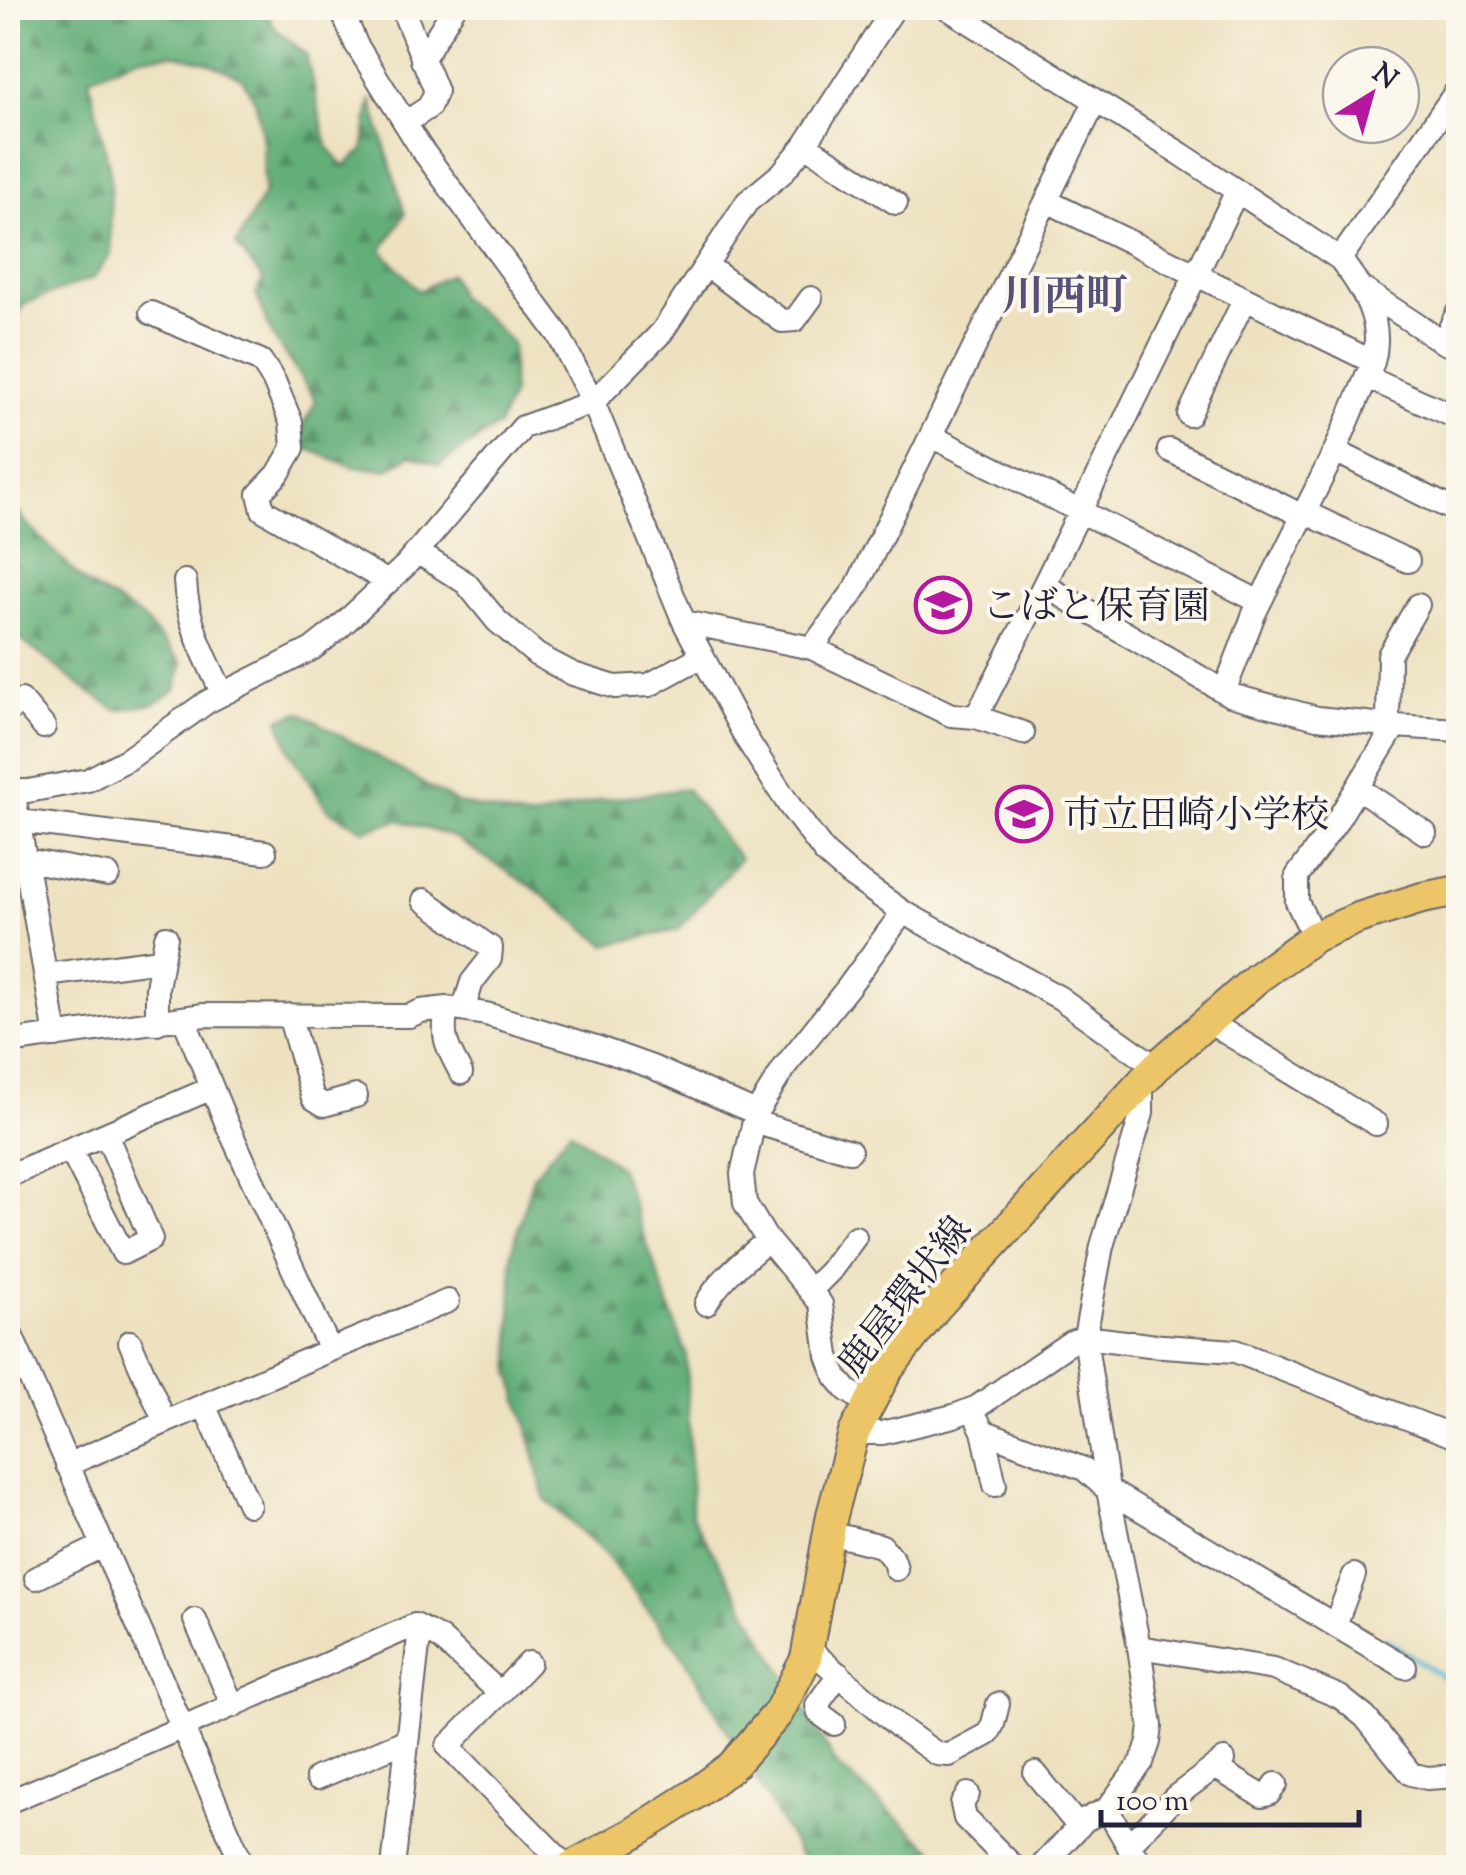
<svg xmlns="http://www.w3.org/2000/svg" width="1466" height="1875" viewBox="0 0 1466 1875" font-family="'Sorts Mill Goudy','Noto Serif JP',serif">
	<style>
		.forest { fill: url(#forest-firs); stroke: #42685a; stroke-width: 2.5 }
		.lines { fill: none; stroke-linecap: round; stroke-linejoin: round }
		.stream { stroke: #57b7d5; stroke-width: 5 }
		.minor-casing { stroke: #69656a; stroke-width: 26 }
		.major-casing { stroke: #69656a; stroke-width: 34 }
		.minor { stroke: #fff; stroke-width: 22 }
		.major { stroke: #ecc569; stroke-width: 30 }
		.labels { text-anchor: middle; stroke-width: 8; stroke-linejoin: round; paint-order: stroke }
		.poi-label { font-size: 38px; fill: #22223b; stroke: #fbf7ec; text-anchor: start }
		.street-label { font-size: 38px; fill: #22223b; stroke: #fbf7ec }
		.quarter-label { font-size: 42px; font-weight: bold; fill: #555178; stroke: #fbf7ec }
	</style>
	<defs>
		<pattern id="forest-firs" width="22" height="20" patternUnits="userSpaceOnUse" patternTransform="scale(2.5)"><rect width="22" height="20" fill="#63af78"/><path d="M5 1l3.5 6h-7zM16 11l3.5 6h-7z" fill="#518e64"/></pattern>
	</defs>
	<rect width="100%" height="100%" fill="#fbf7ec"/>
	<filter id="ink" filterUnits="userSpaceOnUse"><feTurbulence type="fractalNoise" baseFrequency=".01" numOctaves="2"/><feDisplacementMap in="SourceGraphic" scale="20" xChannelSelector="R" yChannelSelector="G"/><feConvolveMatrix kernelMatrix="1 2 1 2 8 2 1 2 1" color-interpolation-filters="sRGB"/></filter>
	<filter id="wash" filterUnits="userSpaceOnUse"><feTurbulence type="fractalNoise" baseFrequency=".0048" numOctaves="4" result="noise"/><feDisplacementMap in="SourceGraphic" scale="40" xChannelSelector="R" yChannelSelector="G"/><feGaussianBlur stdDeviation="2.25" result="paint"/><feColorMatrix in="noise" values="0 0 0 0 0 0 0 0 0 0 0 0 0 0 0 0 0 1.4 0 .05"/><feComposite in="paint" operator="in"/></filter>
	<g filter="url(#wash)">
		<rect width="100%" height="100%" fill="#ede1c0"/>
		<!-- forest -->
		<path class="forest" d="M8 8H264L276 29 306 54 327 146 344 166 363 151 371 99 405 214 382 250 419 291 450 274 460 298 490 321 512 343V394L498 426 439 465 411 455 387 470 353 467 298 445 304 423 316 401 272 335 256 294 263 279 236 245 264 193 263 140 256 103 242 78 207 62 171 54 138 57 89 78 110 171 111 255 93 278 24 304 8 337Z
			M8 499 28 525 84 582 141 617 182 663 176 689 154 704 117 710 86 690 8 630Z
			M300 712 457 803 530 819 600 800 686 789 740 859 678 930 606 945 535 889 453 837 399 820 364 830 327 809 291 753 279 719Z
			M570 1130 620 1168 686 1354 692 1516 837 1765 953 1867H807L686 1660 605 1554 545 1499 529 1432 511 1374 512 1252 533 1176Z"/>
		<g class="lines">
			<!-- stream -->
			<path class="stream" d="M1385 1639 1458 1687"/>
		</g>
	</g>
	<g filter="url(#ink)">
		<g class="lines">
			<!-- minor casing -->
			<g class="minor-casing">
				<path id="minor" d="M341 8 356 44 420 147 558 334 593 402 684 622 746 738 789 805 825 853 849 874 903 912 1060 998 1156 1067
					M402 8 436 91 429 107 405 123
					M947 8 1181 154 1340 259C1364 290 1384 322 1373 362L1335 451 1254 614 1224 692
					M422 60 454 8
					M805 145 896 203
					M1047 201 1373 362
					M1340 259 1458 89
					M706 265 782 321 795 320 811 298
					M1364 290 1443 342 1458 349
					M151 313 261 361 274 381 291 422 293 448 278 474 259 494 263 510 388 582
					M1443 342 1458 312
					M1366 377 1458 418
					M1189 415 1244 300
					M931 436 1260 602
					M1169 450 1303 516
					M1335 451 1458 512
					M1304 512 1408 561
					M417 552 466 583 497 621 537 655 573 674 615 687 649 685 702 656
					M185 581C187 623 205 657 223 694
					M1044 585 1230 695 1317 718 1395 726 1458 730
					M684 622 812 648 951 715 976 717 1044 585 1237 191
					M812 648 856 588 1095 102
					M8 711 21 700 44 727
					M976 717 1023 733
					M1388 726 1389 655 1418 605
					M1358 788 1425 833
					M13 790 56 1036
					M8 791H28L88 780 128 759 207 702 312 649 340 627 405 566 523 427 593 402 662 332 747 202 782 173 805 145 894 8
					M19 821 265 852
					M26 860 108 875
					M424 900 491 948 490 959 472 982 463 1010
					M1314 937 1297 902V876L1335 824 1395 726
					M46 975 152 961
					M447 1008C441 1040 447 1046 461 1073
					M289 1015 313 1098 324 1105 356 1096
					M184 1019 226 1122 330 1350
					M1207 1021 1376 1124
					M157 1023V988L166 937
					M8 1042 204 1015 409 1016 421 1011 447 1008 486 1014 596 1047 652 1067 756 1113
					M1142 1083V1113L1102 1246 1085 1337 1108 1490 1139 1647 1274 1669 1340 1697 1365 1717 1411 1774 1427 1778 1458 1776
					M754 1122 850 1151
					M70 1149 123 1253 151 1239 106 1134
					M8 1176 212 1088
					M810 1291 830 1271 855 1237
					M706 1304C721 1277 745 1260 768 1240
					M8 1328 244 1868
					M130 1342 165 1422
					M868 1404 847 1390 836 1377 828 1356 821 1304 766 1238 745 1203 742 1174 756 1113 786 1065 849 986 903 912
					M204 1405 249 1505
					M978 1421 983 1431 995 1485
					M983 1431 1084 1469 1108 1490 1405 1667
					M854 1433H882L954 1416 977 1407 1071 1342 1085 1337 1149 1345 1235 1351 1458 1438
					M67 1465 330 1350 448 1301
					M829 1533 882 1546 894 1561 896 1569
					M36 1578 102 1546
					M195 1620 233 1706
					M1335 1625 1354 1575
					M808 1648 899 1727 937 1754 949 1755 988 1734 993 1724 998 1704
					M500 1693 448 1746 568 1868
					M834 1724 819 1713 817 1705 839 1674
					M1215 1767 1262 1796 1269 1794 1276 1784
					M1035 1773 1079 1827
					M317 1778 407 1740
					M968 1794 962 1804 965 1818 1015 1868
					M8 1802 181 1728 415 1625 441 1639 500 1693 529 1663
					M1107 1809 1132 1852 1146 1868
					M1128 1846 1175 1797 1224 1760
					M393 1868 420 1628
					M1040 1868 1085 1820 1107 1809 1142 1762 1149 1742 1151 1726 1139 1647"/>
			</g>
			<!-- major casing -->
			<g class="major-casing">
				<path id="major" d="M569 1868 632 1834 695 1794 732 1766 778 1713 806 1659 832 1515 854 1433 888 1369 936 1307 1156 1067 1257 978 1314 937 1358 918 1422 898 1458 891"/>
			</g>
			<!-- minor -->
			<use href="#minor" class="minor"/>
			<!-- major -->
			<use href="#major" class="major"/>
		</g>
	</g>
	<!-- icons -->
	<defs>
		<g id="school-ring" transform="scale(2.875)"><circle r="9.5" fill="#fbf7ec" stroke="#b5179e" stroke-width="1.5"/><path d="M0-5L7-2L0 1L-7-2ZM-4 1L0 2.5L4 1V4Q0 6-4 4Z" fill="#b5179e"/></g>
	</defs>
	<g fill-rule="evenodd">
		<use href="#school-ring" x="943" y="605"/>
		<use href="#school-ring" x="1024" y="814"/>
	</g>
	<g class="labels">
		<!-- poi labels -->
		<g class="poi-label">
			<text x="982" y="618">こばと保育園</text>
			<text x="1063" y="827">市立田崎小学校</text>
		</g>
		<!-- street labels -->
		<g class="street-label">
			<text transform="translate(904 1296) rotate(-52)" y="13">鹿屋環状線</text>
		</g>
		<!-- quarter labels -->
		<g class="quarter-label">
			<text x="1065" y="309">川西町</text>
		</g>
	</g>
	<!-- margin -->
	<rect width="1466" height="1875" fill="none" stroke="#fbf7ec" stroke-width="40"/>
	<!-- north arrow -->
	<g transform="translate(1371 95) rotate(37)"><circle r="48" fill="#fbf7ec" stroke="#a4a2a5" stroke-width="2.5"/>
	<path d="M0-8L18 38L0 25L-18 38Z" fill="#b5179e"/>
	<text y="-15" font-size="28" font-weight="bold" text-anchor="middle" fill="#22223b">N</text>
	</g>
	<!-- scale -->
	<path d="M1101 1810v15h258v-15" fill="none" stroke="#22223b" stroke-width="5"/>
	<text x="1116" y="1810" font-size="30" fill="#22223b" stroke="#fbf7ec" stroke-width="8" paint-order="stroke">100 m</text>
</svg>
